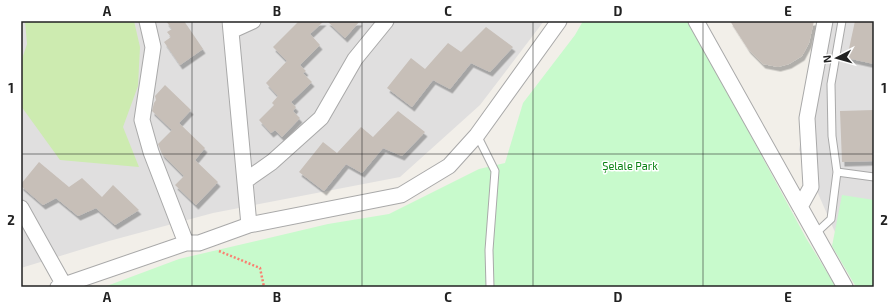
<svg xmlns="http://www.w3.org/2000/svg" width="895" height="308" viewBox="0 0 895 308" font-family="'Exo 2',sans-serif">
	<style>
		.residential { fill: #e0dfdf }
		.grass { fill: #cdebb0 }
		.park { fill: #c8facc }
		.building { fill: #c7bfb8; filter: url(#shadow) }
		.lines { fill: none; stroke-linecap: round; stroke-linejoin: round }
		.lane-casing { stroke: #a9a9a9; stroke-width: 9 }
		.street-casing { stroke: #a9a9a9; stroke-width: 17 }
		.path { stroke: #fa8072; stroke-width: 2.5; stroke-dasharray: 2 2; stroke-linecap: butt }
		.lane { stroke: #fff; stroke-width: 7 }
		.street { stroke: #fff; stroke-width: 15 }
		.grid { fill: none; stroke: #222; stroke-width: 1; stroke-opacity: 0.55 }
		.labels { text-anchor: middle; stroke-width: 3; stroke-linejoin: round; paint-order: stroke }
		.park-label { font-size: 11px; fill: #0c8416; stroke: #fff }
		.neatline { fill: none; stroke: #222; stroke-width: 1.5 }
		.grid-label { font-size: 13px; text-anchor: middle; font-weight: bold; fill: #222 }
	</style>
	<defs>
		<filter id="shadow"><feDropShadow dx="2.5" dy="4.5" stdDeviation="0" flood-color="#0004"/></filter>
	</defs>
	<rect width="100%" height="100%" fill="#f2efe9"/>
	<!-- residential -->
	<path class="residential" d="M21 21H221L222 26 233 21H544L480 105 400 177 213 213 109 241 21 268Z
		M821 21H874V287H859L799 150Z"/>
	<!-- grass -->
	<path class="grass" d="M25 21H134L140 47 138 86 123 127 139 167 60 160 21 106V62L27 44Z"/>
	<!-- park -->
	<path class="park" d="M583 21H689L806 238 836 287H104L179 259 328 224 389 214 479 169 505 163 523 103 575 35Z
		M842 195 874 200V287H856L832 246Z"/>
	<!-- building -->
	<path class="building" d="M166 21H184L203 49 180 65 164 42 171 37 167 32 172 29Z
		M299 21H324L310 34 320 45 300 65 306 71 303 73 312 82 291 102 296 107 293 111 300 118 282 137 275 130 271 133 259 120 274 105 272 103 278 96 266 83 287 61 273 47Z
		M327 21H360L345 38Z
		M730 21H814L809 43 802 56 789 64 778 67 763 64 748 49Z
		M855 21H874V64L847 58Z
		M486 27 513 47 490 72 471 63 450 89 433 80 412 107 387 88 411 58 425 69 448 43 461 52Z
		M165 85 191 110 179 123 205 148 195 160 218 182 196 205 175 185 184 176 162 154 158 144 172 130 152 111 154 103 156 100 155 96Z
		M874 110V161L842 162 840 111Z
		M398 111 425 132 402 156 383 148 362 173 346 164 324 191 299 172 323 142 337 153 361 127 373 137Z
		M39 162 69 187 82 178 102 197 113 185 139 210 115 225 96 208 78 216 56 198 43 205 21 186V184Z"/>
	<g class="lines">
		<!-- lane casing -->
		<g class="lane-casing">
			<path id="lane" d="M477 135 495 171 489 250 490 287
				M837 172 832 136 831 84 842 21
				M816 233 831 219 837 172 874 177"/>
		</g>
		<!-- street casing -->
		<g class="street-casing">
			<path id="street" d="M147 21 153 47 142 120 151 152 186 243
				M696 21 845 287
				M231 31 253 21
				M245 181 272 162 321 118 355 59 386 21
				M800 207 811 187 807 118 825 21
				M21 208 64 285
				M249 225 401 195 449 166 477 135 559 21
				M58 287 186 243H199L249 225 230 21"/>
		</g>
		<!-- path -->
		<path class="path" d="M219 251 260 268 264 287"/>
		<!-- lane -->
		<use href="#lane" class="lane"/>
		<!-- street -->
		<use href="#street" class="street"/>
	</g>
	<!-- grid -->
	<path class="grid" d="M192 21V287M362 21V287M533 21V287M703 21V287M21 154H874"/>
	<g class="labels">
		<!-- park labels -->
		<g class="park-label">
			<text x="630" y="170">Şelale Park</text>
		</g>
	</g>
	<!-- border -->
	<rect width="895" height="308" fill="none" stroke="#ffffff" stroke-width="44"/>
	<!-- north arrow -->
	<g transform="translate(837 58) rotate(264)" stroke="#ffffff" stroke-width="3" paint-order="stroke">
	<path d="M0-3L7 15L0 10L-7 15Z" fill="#222222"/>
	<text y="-6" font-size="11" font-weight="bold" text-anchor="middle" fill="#222222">N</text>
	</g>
	<rect x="22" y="22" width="851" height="264" class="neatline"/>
	<g class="grid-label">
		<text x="107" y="16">A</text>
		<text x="277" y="16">B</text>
		<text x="448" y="16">C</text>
		<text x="618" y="16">D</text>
		<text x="788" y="16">E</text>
		<text x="11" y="93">1</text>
		<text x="884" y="93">1</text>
		<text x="11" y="225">2</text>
		<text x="884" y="225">2</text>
		<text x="107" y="302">A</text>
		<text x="277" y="302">B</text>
		<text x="448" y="302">C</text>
		<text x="618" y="302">D</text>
		<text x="788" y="302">E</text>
	</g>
</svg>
